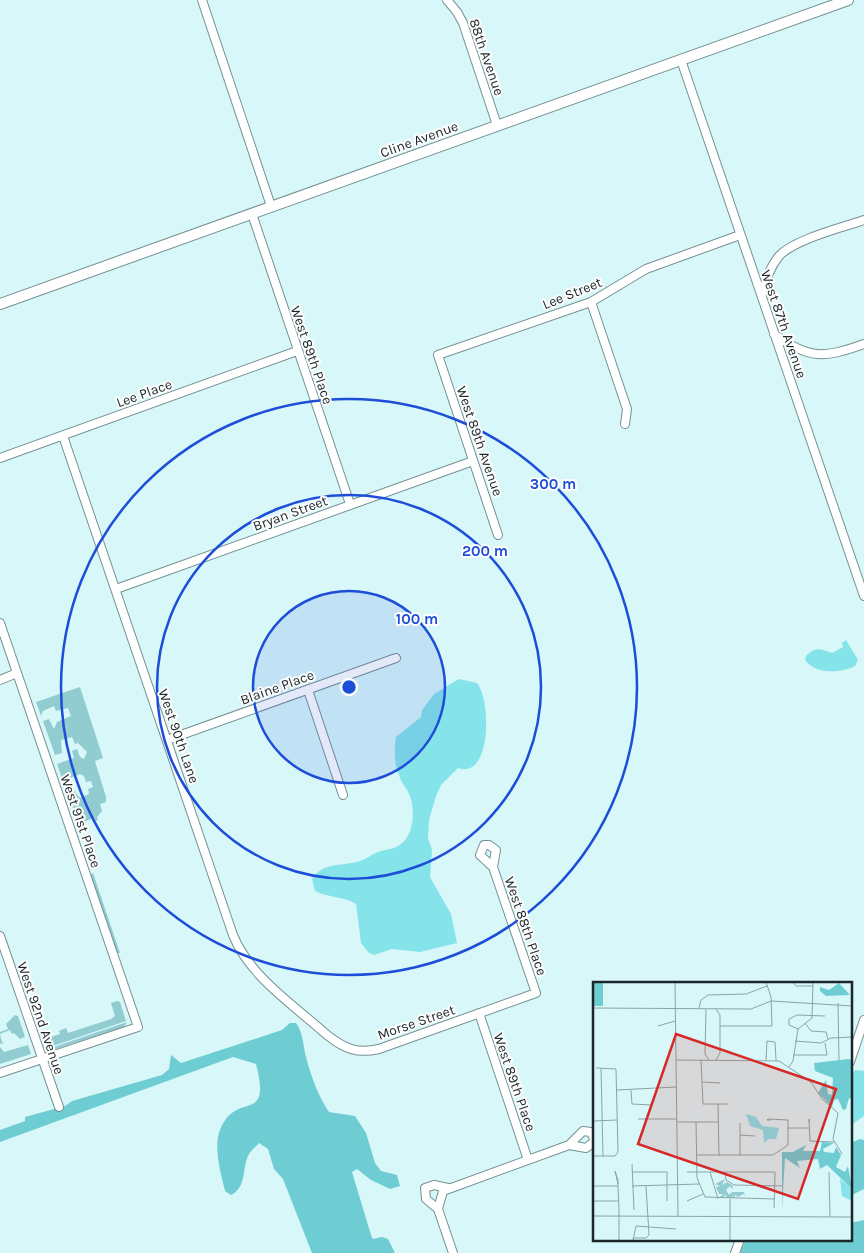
<svg xmlns="http://www.w3.org/2000/svg" width="864" height="1253" viewBox="0 0 864 1253" font-family="Karla,sans-serif">
	<style>
		.green { fill: #91ccd0 }
		.forest { fill: #6ecdd3 }
		.water { fill: #85e3ea }
		.lines { fill: none; stroke-linecap: round; stroke-linejoin: round }
		.street-casing { stroke: #749193; stroke-width: 10 }
		.secondary-casing { stroke: #749193; stroke-width: 12 }
		.street { stroke: #fff; stroke-width: 8 }
		.secondary { stroke: #fff; stroke-width: 10 }
		.ring { fill: none; stroke: #1d4ed8; stroke-width: 2.5 }
		.labels { text-anchor: middle; stroke-width: 4; stroke-linejoin: round; paint-order: stroke }
		.street-label { font-size: 14px; fill: #1b2728; stroke: #fdfdfd }
		.inset-road { fill: none; stroke: #8ca4a5; stroke-width: 1 }
		.view { fill: #d62828; fill-opacity: 0.15; stroke: #d62828; stroke-width: 2.5 }
		.inset-edge { fill: none; stroke: #1b2728; stroke-width: 2.5 }
		.centre { fill: #1d4ed8; stroke: #fdfdfd; stroke-width: 2.5 }
		.ring-label { font-size: 15px; text-anchor: middle; font-weight: bold; fill: #1d4ed8; stroke: #fdfdfd; stroke-width: 4; stroke-linejoin: round; paint-order: stroke }
	</style>
	<rect width="100%" height="100%" fill="#d8f7f9"/>
	<!-- green -->
	<path class="green" d="M80 687 103 758 95 761 106 797V802L100 804 102 811 97 817 98 820 95 821 94 818 78 824 67 792 72 788 80 798 89 794 88 789 93 787 91 781 86 782 84 776 80 774 63 781 57 764 74 758 72 751 77 749 80 757 84 759 87 752 78 743 75 744 72 737 61 740 62 753 55 755 43 721 49 719 54 729 57 722 71 716 68 708 56 711 54 706 43 711 41 716 36 702Z
		M93 873 120 953H117L90 875Z
		M117 1001 120 1002 126 1021 47 1048 45 1039 60 1034 59 1031 66 1028 68 1033 111 1019 115 1016 111 1003Z
		M15 1015 18 1016 25 1037 20 1039 14 1033 12 1034 10 1030 0 1034 2 1042 4 1043 0 1044V1032L8 1029 6 1024Z
		M127 1022 124 1027 49 1051 48 1049Z
		M28 1045 31 1054 0 1064V1047L4 1052Z"/>
	<!-- forest -->
	<path class="forest" d="M290 1023H296C303 1032 303 1045 306 1057 311 1076 318 1096 329 1112L355 1116 366 1133 375 1163 381 1171 397 1175 400 1186 390 1189 371 1180 357 1169 352 1172 371 1235 373 1239 382 1237 388 1239 395 1253H312L283 1179 274 1169 268 1149 259 1143C256 1147 250 1151 248 1156 242 1169 247 1187 231 1195L225 1191C220 1170 211 1141 224 1122 241 1094 271 1122 256 1064L233 1057 0 1142V1130L25 1121V1117L65 1106 72 1101 162 1075 169 1069 171 1055 181 1063 282 1030Z
		M860 1139 864 1140V1189L850 1196V1143Z
		M864 1220V1253H740L746 1239H850V1223Z"/>
	<!-- water -->
	<path class="water" d="M846 640 858 660 855 666C841 673 816 675 805 660L806 656C816 646 821 649 832 653L843 647 842 643Z
		M459 679 477 683C491 699 492 780 458 768L441 785 436 796 429 820 428 838 432 850 430 877 451 914 457 943 420 952 392 949 374 955 369 953 361 943 356 904C344 896 328 898 315 891L312 879C324 861 342 867 360 861 367 859 373 853 381 851 388 849 396 849 402 843 414 833 415 810 410 796 407 788 401 783 399 775 394 763 394 749 396 737L421 717 422 710 434 694Z
		M855 1070 864 1071V1116L850 1126V1077Z"/>
	<g class="lines">
		<!-- street casing -->
		<g class="street-casing">
			<path id="street" d="M202 0 271 206
				M447 0 457 12 463 23 497 125
				M681 60 864 596
				M252 214 350 504
				M762 295C765 282 770 267 779 256 795 239 841 228 864 220
				M591 302 627 409 625 424
				M774 334C809 360 825 358 864 344
				M63 436 233 935C250 977 294 1005 327 1035 345 1049 357 1054 379 1049L536 993 493 867 496 850 489 845H484L480 855 493 867
				M0 458 297 351
				M498 535 438 355 591 302 646 269 740 235
				M116 589 473 461
				M0 623 138 1027 0 1073
				M0 680 17 673
				M308 690 343 795
				M167 740 396 658
				M0 936 59 1107
				M479 1013 528 1160
				M850 1062 864 1020
				M569 1145 583 1131 591 1132 594 1139
				M438 1209 426 1199 425 1188 434 1185 448 1188
				M453 1253 438 1209 443 1191 569 1145 586 1148 594 1142
				M735 1253 740 1239"/>
		</g>
		<!-- secondary casing -->
		<g class="secondary-casing">
			<path id="secondary" d="M0 304 848 0"/>
		</g>
		<!-- street -->
		<use href="#street" class="street"/>
		<!-- secondary -->
		<use href="#secondary" class="secondary"/>
	</g>
	<!-- distance rings -->
	<circle cx="349" cy="687" r="96" fill="#1d4ed8" fill-opacity=".12"/>
	<g class="ring">
		<circle cx="349" cy="687" r="96"/>
		<circle cx="349" cy="687" r="192"/>
		<circle cx="349" cy="687" r="288"/>
	</g>
	<g class="labels">
		<!-- street labels -->
		<g class="street-label">
			<text transform="translate(487 57) rotate(71)" y="5">88th Avenue</text>
			<text transform="translate(419 139) rotate(-20)" y="5">Cline Avenue</text>
			<text transform="translate(572 293) rotate(-22)" y="5">Lee Street</text>
			<text transform="translate(784 324) rotate(71)" y="5">West 87th Avenue</text>
			<text transform="translate(312 355) rotate(71)" y="5">West 89th Place</text>
			<text transform="translate(144 393) rotate(-20)" y="5">Lee Place</text>
			<text transform="translate(480 441) rotate(71)" y="5">West 89th Avenue</text>
			<text transform="translate(290 513) rotate(-20)" y="5">Bryan Street</text>
			<text transform="translate(277 687) rotate(-20)" y="5">Blaine Place</text>
			<text transform="translate(179 736) rotate(71)" y="5">West 90th Lane</text>
			<text transform="translate(81 821) rotate(71)" y="5">West 91st Place</text>
			<text transform="translate(526 926) rotate(71)" y="5">West 88th Place</text>
			<text transform="translate(41 1018) rotate(71)" y="5">West 92nd Avenue</text>
			<text transform="translate(416 1022) rotate(-19)" y="5">Morse Street</text>
			<text transform="translate(515 1082) rotate(71)" y="5">West 89th Place</text>
		</g>
	</g>
	<!-- overview -->
	<g transform="translate(593 982)">
		<rect width="259" height="259" fill="#d8f7f9"/>
		<path d="M132 197 129 203 134 200 140 204 139 207 137 204 133 208 136 213 139 210H151L152 215 151 212 144 215 143 212 141 216 139 212 140 216 133 215V212L132 214 126 216 130 212H126L123 205 127 204 122 202Z" fill="#91ccd0"/>
		<path d="M0 0H10V24H0ZM246 1 257 13 233 14 227 9V5L236 8ZM256 77 259 79V117L256 116 253 127 250 128 245 117 241 118 239 125 225 111 233 98 235 112 239 113 240 96 222 89 221 81ZM229 160 241 161 230 167 231 170 241 171 243 165 248 173 243 185 252 190 255 184 259 207 234 183 227 187 225 177 204 179 207 186 192 176 189 227V170H200L213 163 210 169H227Z" fill="#6ecdd3"/>
		<path d="M153 132 163 135 169 144 186 146 183 157H176L171 161 170 148 157 144ZM247 197 259 207V219L249 214Z" fill="#85e3ea"/>
		<path class="inset-road" d="M82 0 85 234M200 0 203 4H220M245 21 246 79M0 26 158 27 178 19 259 24M106 26 108 18 115 13 153 12 174 4M113 27 112 72 116 78M212 41 218 49 233 50 235 57M65 44 82 39M127 44H179L178 15 173 0M205 47 196 43V37L204 33 232 34M202 59 228 61 238 56 259 55M200 73H234L232 61M83 78 186 79 218 100 229 117 245 131M108 78 110 122H135M123 78 127 71V33L123 27M173 78 174 59 182 60 183 78M196 85 200 79 205 47 219 36 220 0M8 86 10 174M110 100 127 101M24 108 83 105M38 108 39 122 58 123M125 122 126 174M245 131 240 157 249 172M45 137H84M0 139 24 138M84 140H125M103 140 104 196 112 215 182 217M216 140V137L217 159 241 160M147 141V174M195 146H216M147 153 162 154M104 173H180L195 163V138L175 137 174 138H178M0 174H22L25 170 23 87 3 86M39 182 41 228M39 190H74V219M94 190H182L181 226M117 190 125 217M132 190 133 198 141 203 189 204M236 190 237 235M25 202 22 189 25 198V204L26 228V258M0 204H25M39 204 106 202M137 217V258M0 219H25M94 219 110 212M0 234 259 235M40 256H53L56 253 53 204M40 258 43 244 83 247"/>
		<path class="view" d="M83 52 243 107 205 217 45 162Z"/>
		<rect width="259" height="259" class="inset-edge"/>
	</g>
	<circle cx="349" cy="687" r="8" class="centre"/>
	<g class="ring-label">
		<text x="553" y="489">300 m</text>
		<text x="485" y="556">200 m</text>
		<text x="417" y="624">100 m</text>
	</g>
</svg>
